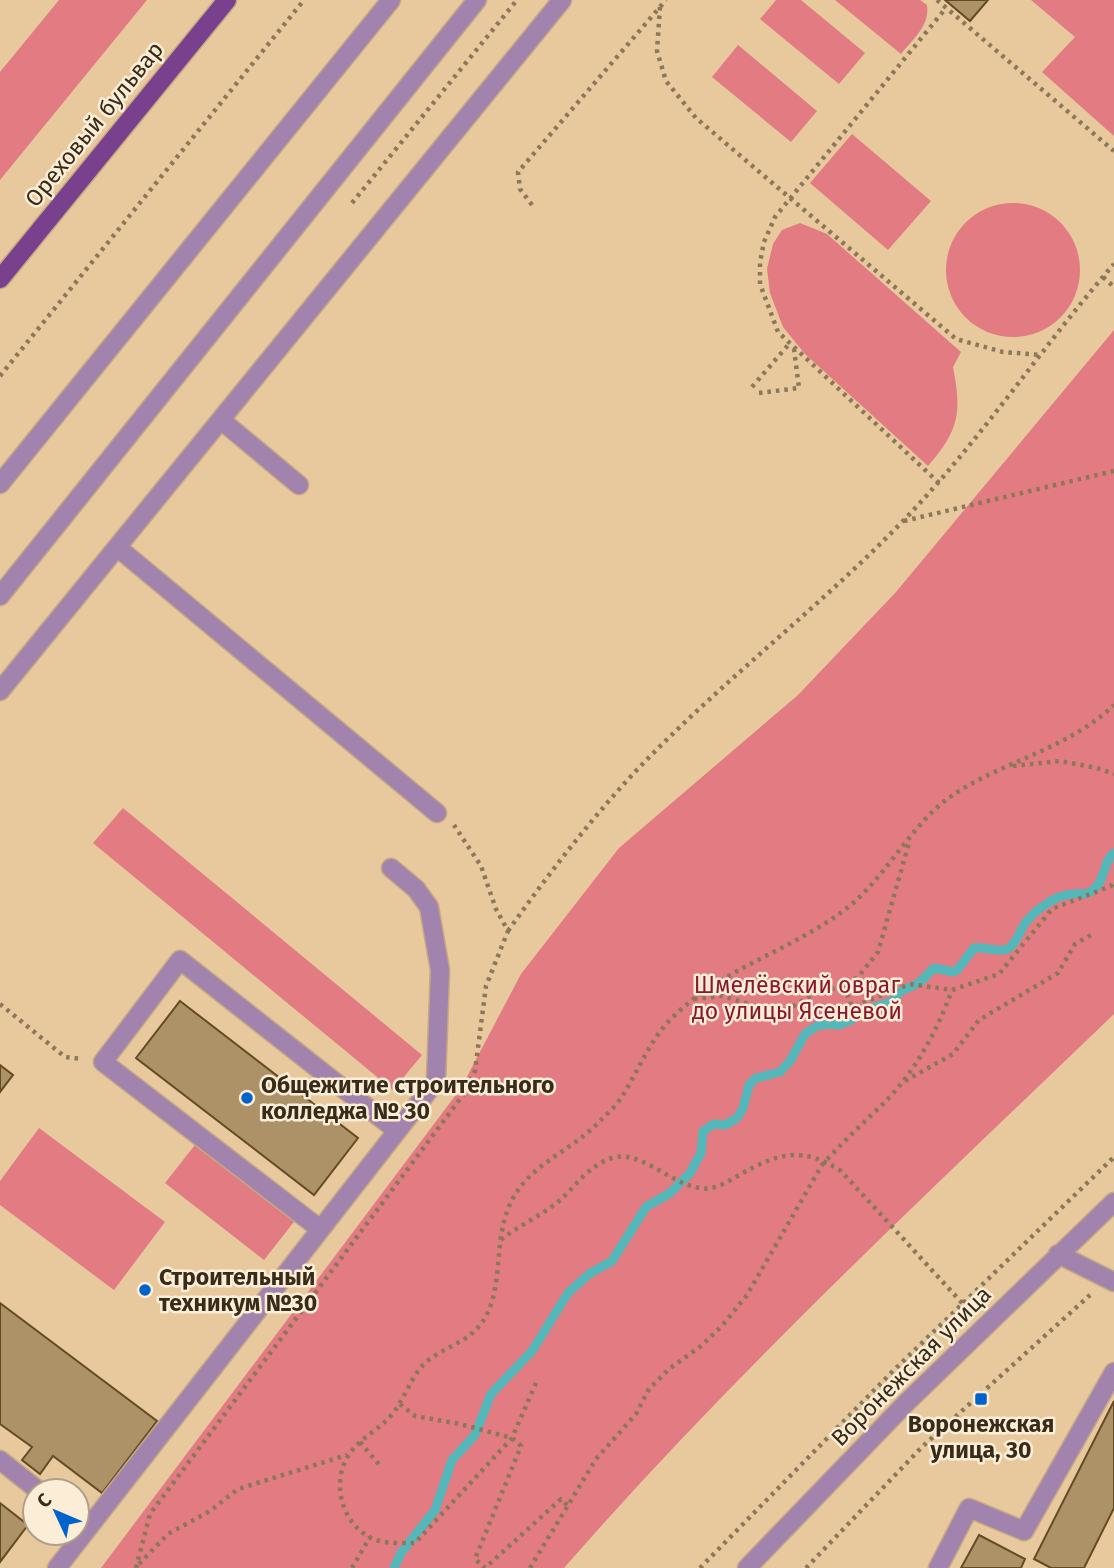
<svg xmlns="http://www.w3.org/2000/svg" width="1114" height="1568" viewBox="0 0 1114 1568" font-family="'Fira Sans',sans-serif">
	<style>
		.green { fill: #e27b82 }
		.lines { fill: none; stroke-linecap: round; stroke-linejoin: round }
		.stream { stroke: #54b7b9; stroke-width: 9 }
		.building { fill: #ad9167; stroke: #654b23; stroke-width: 2 }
		.minor-casing { stroke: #c5a984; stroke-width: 21 }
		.major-casing { stroke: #c5a984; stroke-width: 21 }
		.path { stroke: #8c7759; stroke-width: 4.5; stroke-dasharray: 3.5 5; stroke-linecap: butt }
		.minor { stroke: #a183ad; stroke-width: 18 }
		.major { stroke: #79418d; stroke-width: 18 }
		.poi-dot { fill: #0062cb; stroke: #fcedd7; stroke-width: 2.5 }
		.labels { text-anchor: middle; stroke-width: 5; stroke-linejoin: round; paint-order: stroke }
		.street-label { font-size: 23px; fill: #372b1a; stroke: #fcedd7 }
		.park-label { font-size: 23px; fill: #89172d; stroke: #fcedd7 }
		.poi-label { font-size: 23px; font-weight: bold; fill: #372b1a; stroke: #fcedd7; text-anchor: start }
	</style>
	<rect width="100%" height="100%" fill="#e8c99e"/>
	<!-- green -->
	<path class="green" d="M59 0H147L0 180V72Z
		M776 0H801L865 53 839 84 760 19Z
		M835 0H920L927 5C930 26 913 39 901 54Z
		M1031 0H1114V136L1042 72 1075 37Z
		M738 45 817 111 791 142 712 77Z
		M852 134 931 201 888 250 810 183Z
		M946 270a67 67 0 1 1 134 0a67 67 0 1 1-134 0Z
		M800 223 827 234 961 352 953 367C962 413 959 430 928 466L805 354 783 327 770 293 767 269 773 244 782 230Z
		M1114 330V1014C927 1194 735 1372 564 1568H101L461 1088 521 974 619 848 798 695 896 592Z
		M123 808 422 1055 393 1090 93 843Z
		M39 1128 165 1222 114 1290 0 1205V1181Z
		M198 1141 297 1218 264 1260 165 1183Z"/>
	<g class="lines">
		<!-- stream -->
		<path class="stream" d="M394 1568 401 1553 435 1510 452 1460 475 1435 491 1394 532 1351 568 1293 589 1274 612 1261 646 1207 670 1193 690 1173 701 1153 703 1131 714 1124 725 1125 737 1118 743 1108 749 1085 756 1078 780 1072 790 1061 805 1034 817 1026 828 1024 839 1025 851 1020 859 1012 891 1002 901 991 919 983 934 968 954 972 958 969 974 948C984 946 999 953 1007 949 1016 945 1020 930 1026 922 1030 917 1036 911 1042 907 1051 900 1060 895 1072 894 1080 893 1086 896 1093 890 1106 880 1102 863 1114 853"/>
	</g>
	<!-- building -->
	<path class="building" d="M945 0H988L970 21Z
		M180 1001 358 1138 314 1195 136 1058Z
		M0 1065 13 1075 0 1092Z
		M0 1303 157 1421 102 1493 53 1456 40 1474 22 1460 32 1447 0 1424Z
		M1114 1401V1508L1084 1568H1051L1034 1559Z
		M0 1503 28 1525 0 1562Z
		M979 1535 1025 1559 1021 1568H961Z"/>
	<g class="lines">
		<!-- minor casing -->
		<g class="minor-casing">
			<path id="minor" d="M221 420 299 485
				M0 484 391 0
				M117 547 437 813
				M0 596 477 0
				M0 691 562 0
				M320 1229 103 1062 180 960 396 1130
				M1058 1254 1114 1282
				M0 1460 39 1491
				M57 1568 436 1081 440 970 429 907 416 889 391 868
				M747 1568 907 1402 1114 1202
				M938 1568 969 1508 1024 1531 1114 1372"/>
		</g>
		<!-- major casing -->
		<g class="major-casing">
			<path id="major" d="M0 279 227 0"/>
		</g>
		<!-- path -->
		<path class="path" d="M937 0 1114 151
			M660 7 657 51 666 81 696 118 956 339 1003 352 1042 355
			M352 203 517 0
			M532 205 520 189 518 172 666 0
			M1103 277 1114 287
			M0 376 304 0
			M752 387 789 344
			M759 393 799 388 794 349
			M939 483 778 332 760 284V262L764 242 775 217 946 8
			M904 521 1114 471
			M1013 766 1060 761 1097 768 1114 774
			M508 931C547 876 587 824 633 774 718 684 817 610 903 521 980 441 1041 348 1114 264
			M844 986 852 1007 910 984 952 990 999 974 1052 909 1111 886 1114 881
			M694 999 722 996 773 1011 789 1009 815 993 844 986 858 977 878 952 909 843
			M0 1004 65 1057 82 1059
			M905 1081 953 1054 979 1020 1058 973 1075 944 1091 935
			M501 1240C519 1225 541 1216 559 1201 576 1186 589 1165 612 1158 644 1148 678 1194 712 1188 722 1186 733 1178 741 1174 778 1153 803 1146 841 1171L963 1304
			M536 1383 512 1438 415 1543C401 1543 384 1544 371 1538 342 1523 331 1484 348 1456 359 1438 380 1430 393 1413 405 1398 410 1379 423 1365 441 1347 468 1344 483 1321 505 1288 492 1238 512 1200 532 1162 572 1151 600 1121 607 1114 616 1106 621 1098 640 1069 649 1039 676 1014 726 966 799 948 852 904 887 874 914 822 950 797 1002 761 1067 750 1114 705
			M400 1404 415 1416 460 1424 512 1438 521 1446 475 1559 485 1568 561 1499 568 1506
			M360 1442 382 1468
			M139 1564 168 1534 210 1511 238 1489 347 1455
			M136 1568 150 1514 463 1095 475 1071 486 986 508 931 496 909 481 866 454 825
			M352 1568 370 1537
			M530 1568 596 1459 636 1414 649 1389 669 1369 701 1346 722 1326 747 1295 822 1165C842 1143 863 1123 884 1103 915 1072 937 1031 952 990
			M700 1568 892 1372 1114 1157
			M806 1568 922 1447 1090 1295"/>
		<!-- minor -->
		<use href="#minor" class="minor"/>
		<!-- major -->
		<use href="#major" class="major"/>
	</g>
	<!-- markers -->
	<g class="poi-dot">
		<circle cx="247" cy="1098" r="7"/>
		<circle cx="145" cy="1290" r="7"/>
		<rect x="974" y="1392" width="14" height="14" rx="3.5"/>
	</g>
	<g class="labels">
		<!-- street labels -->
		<g class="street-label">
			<text transform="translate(94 124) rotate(-51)" y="8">Ореховый бульвар</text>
			<text transform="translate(911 1366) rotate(-45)" y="8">Воронежская улица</text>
		</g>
		<!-- park labels -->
		<g class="park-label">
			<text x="797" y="993">Шмелёвский овраг<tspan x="797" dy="26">до улицы Ясеневой</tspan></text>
		</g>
		<!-- poi labels -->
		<g class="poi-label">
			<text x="261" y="1093">Общежитие строительного<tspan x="261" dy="26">колледжа № 30</tspan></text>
			<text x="159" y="1285">Строительный<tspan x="159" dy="26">техникум №30</tspan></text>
			<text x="981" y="1432" text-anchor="middle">Воронежская<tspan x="981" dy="26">улица, 30</tspan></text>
		</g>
	</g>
	<!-- north arrow -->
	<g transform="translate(56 1512) rotate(314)"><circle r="33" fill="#fcedd7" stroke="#ad9f8b" stroke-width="2"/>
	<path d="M0-5L12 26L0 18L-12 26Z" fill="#0062cb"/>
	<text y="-10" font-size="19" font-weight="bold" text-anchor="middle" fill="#372b1a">С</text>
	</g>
</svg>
